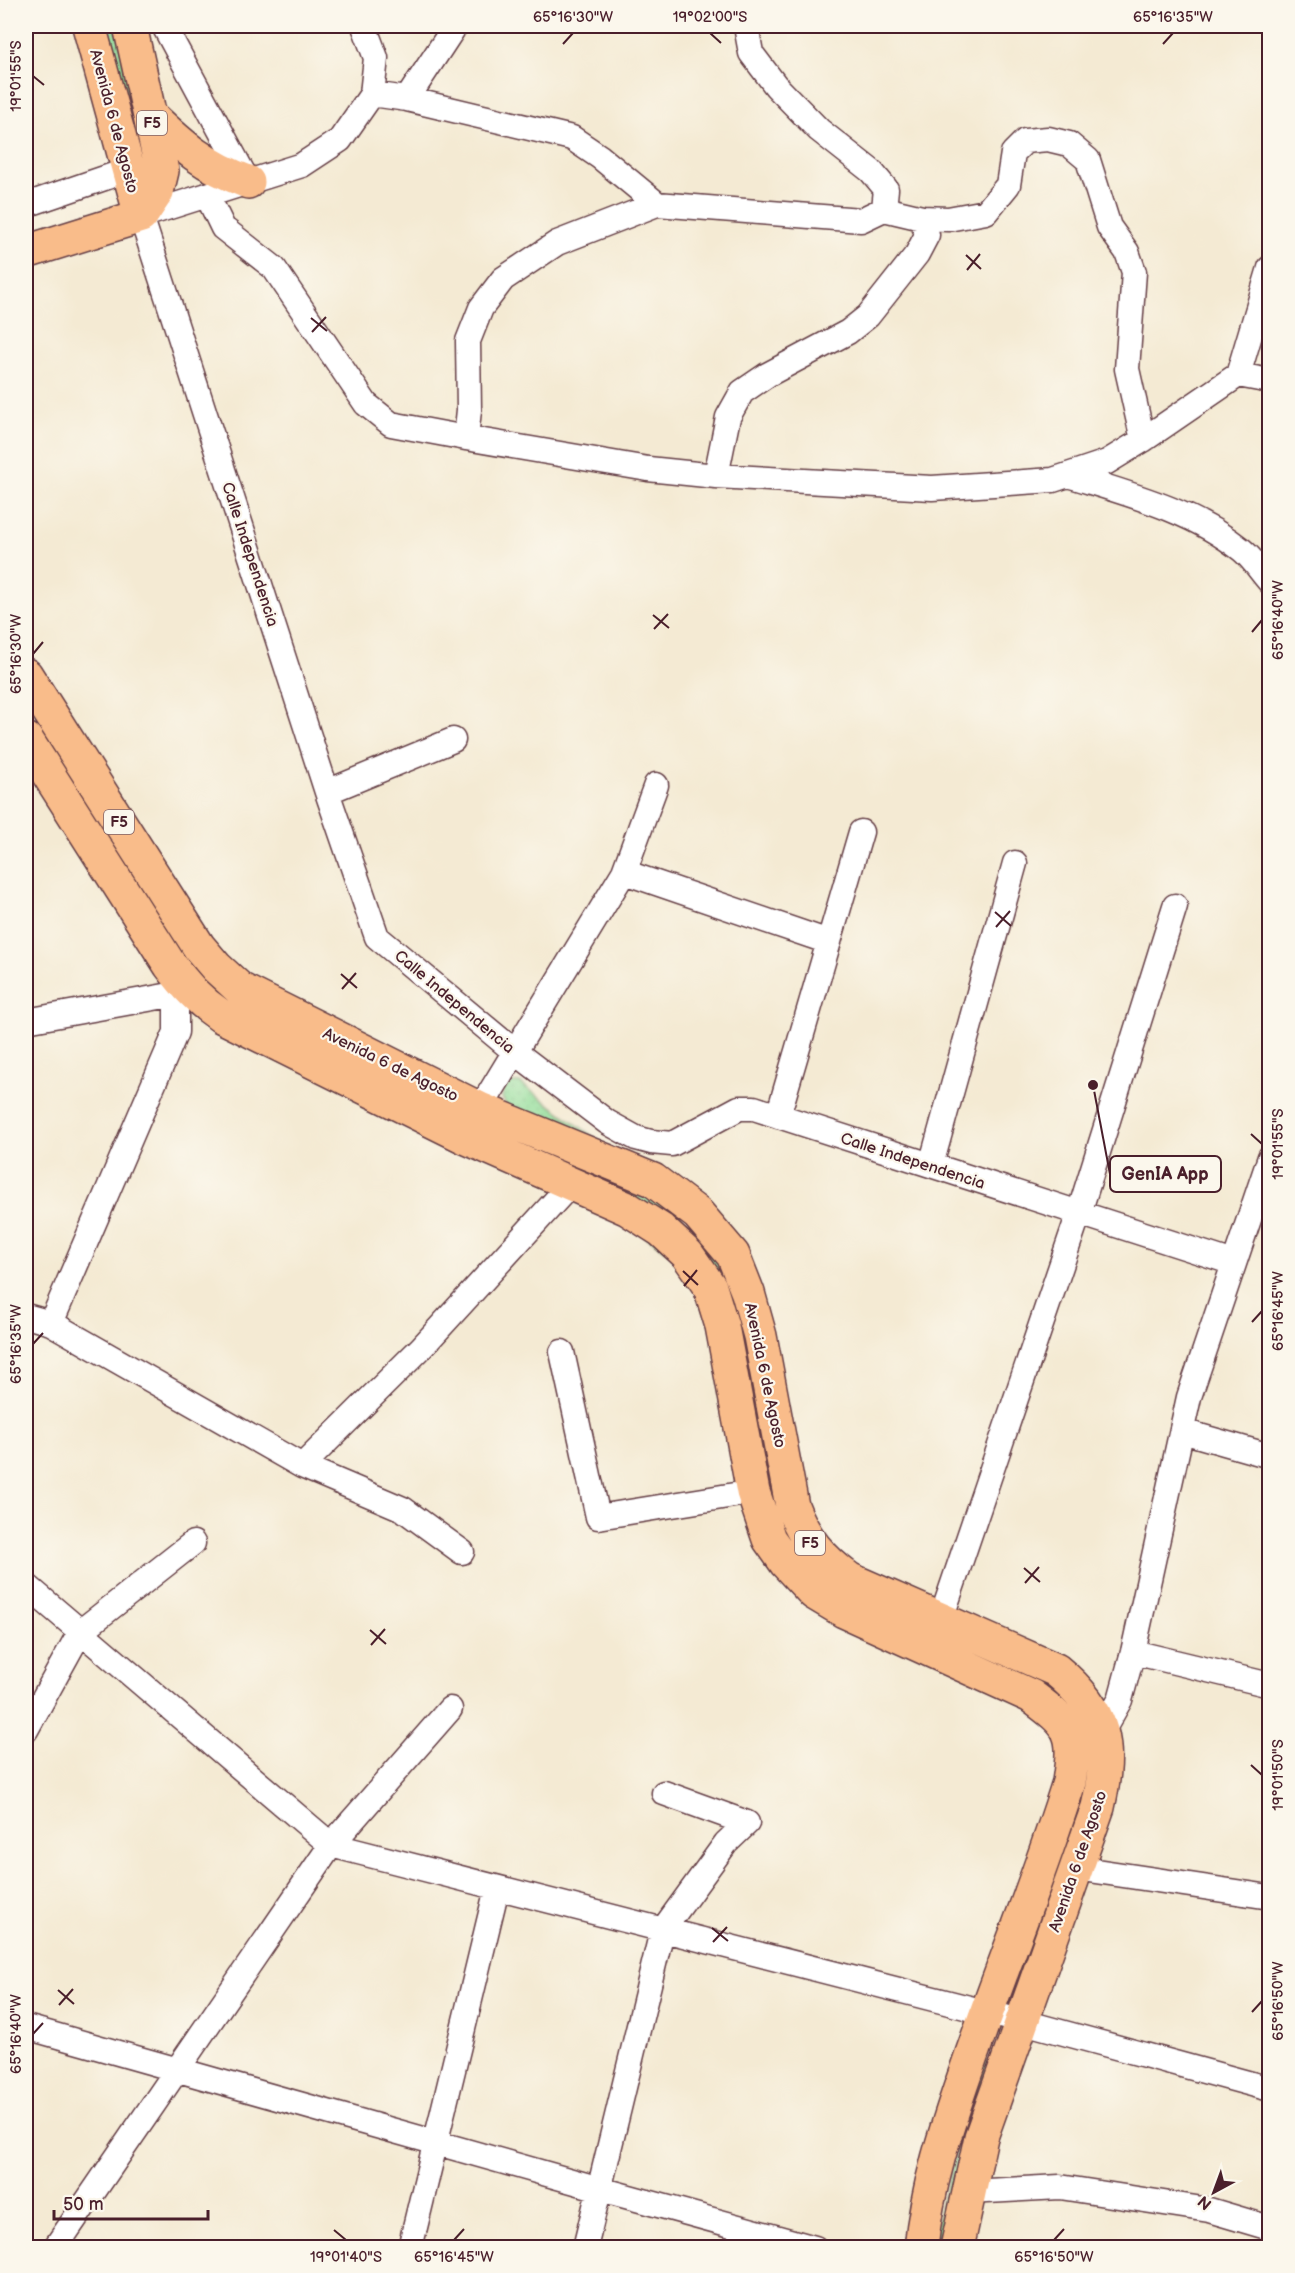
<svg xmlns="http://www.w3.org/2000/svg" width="1295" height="2273" viewBox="0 0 1295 2273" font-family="'Balsamiq Sans',sans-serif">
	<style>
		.grass { fill: url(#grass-dots); stroke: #6e7e62; stroke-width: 1.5 }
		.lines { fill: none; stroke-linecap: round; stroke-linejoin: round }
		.minor-casing { stroke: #643d44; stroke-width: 27 }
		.trunk-casing { stroke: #643d44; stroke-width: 36 }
		.minor { stroke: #fff; stroke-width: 24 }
		.trunk { stroke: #f9bc8a; stroke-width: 33 }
		.ticks { fill: none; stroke: #4a1f2b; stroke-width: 2 }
		.labels { text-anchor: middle; stroke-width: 4.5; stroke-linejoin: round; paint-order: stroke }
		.shield { fill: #fbf7ec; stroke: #7f6065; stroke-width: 1.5 }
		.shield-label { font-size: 15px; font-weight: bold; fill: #4a1f2b }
		.street-label { font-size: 16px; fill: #4a1f2b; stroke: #fbf7ec }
		.leader { fill: none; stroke: #4a1f2b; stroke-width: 2 }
		.callout-dot { fill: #4a1f2b; stroke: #fbf7ec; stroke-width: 2 }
		.callout { fill: #fbf7ec; stroke: #4a1f2b; stroke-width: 2 }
		.callout-label { font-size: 18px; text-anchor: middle; font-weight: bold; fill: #4a1f2b }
		.neatline { fill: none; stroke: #4a1f2b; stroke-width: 2 }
		.ticks-label { font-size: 15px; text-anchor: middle; fill: #4a1f2b }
	</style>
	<defs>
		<pattern id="grass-dots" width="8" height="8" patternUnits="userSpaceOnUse" patternTransform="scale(1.5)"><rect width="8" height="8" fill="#91dd9a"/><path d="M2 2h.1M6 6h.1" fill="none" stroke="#7fbd85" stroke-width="1.8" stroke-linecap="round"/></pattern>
	</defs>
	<rect width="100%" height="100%" fill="#fbf7ec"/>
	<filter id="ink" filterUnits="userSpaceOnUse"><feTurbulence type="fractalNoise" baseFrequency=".0167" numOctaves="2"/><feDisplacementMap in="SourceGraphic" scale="12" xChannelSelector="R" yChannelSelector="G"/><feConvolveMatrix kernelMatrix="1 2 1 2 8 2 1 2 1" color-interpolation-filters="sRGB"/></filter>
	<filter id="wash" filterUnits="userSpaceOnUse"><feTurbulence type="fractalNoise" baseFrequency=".008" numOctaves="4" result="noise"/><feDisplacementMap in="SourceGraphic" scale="24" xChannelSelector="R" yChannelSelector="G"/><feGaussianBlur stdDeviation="1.35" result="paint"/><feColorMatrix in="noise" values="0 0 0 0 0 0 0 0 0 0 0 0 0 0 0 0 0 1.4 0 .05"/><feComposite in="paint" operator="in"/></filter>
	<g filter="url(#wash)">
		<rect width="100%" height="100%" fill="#f4ead3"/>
		<!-- grass -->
		<path class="grass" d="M103 26H116L139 132H129Z
			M511 1083H520L598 1140 580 1137 507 1106 502 1098 504 1089Z
			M509 1133 651 1193 704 1236 735 1285 724 1289 505 1142Z
			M747 1323 792 1533 781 1538 773 1522 736 1327Z
			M981 2059 995 2063 946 2247 931 2244Z"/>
	</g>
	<g filter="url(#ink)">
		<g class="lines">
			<!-- minor casing -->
			<g class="minor-casing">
				<path id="minor" d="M164 26 248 182
					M364 26 376 58 372 94 340 140 302 165 141 216 327 792 377 937 515 1052 607 1122 636 1138 651 1142 672 1144 739 1108H754L1234 1263
					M372 94 407 99 572 138 600 157 657 204 861 220 884 209 886 189 871 171 819 130 776 86 751 53 746 26
					M407 99 455 26
					M207 195 223 228 274 268 366 404 391 424 466 438 648 469 716 476 932 488 1053 480 1107 462 1143 440 1238 375
					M26 205 128 170
					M922 218 948 219 986 212 1008 185 1013 153 1025 141 1048 139 1069 144 1088 160 1109 227 1127 252 1134 272 1127 369 1143 440
					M1270 268 1238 375 1270 381
					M466 438 469 410 468 341 481 308 503 279 557 243 657 204
					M1068 475C1128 494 1192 510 1242 550 1253 559 1261 572 1270 582
					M716 476 728 417 742 392 767 375 848 332 868 316 917 254 927 235 922 218 884 209
					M327 792 453 740
					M624 872 829 942
					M26 1021 176 994 190 987
					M778 1116 861 832
					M474 1123 480 1109 624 872 656 785
					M931 1165 1015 863
					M26 1316 51 1323 302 1466 403 1509 462 1552
					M51 1323 176 1032V994
					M562 1352 598 1517 753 1492
					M1182 1431 1270 1456
					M302 1466 421 1348 571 1184
					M26 1585 331 1845 1020 2021 1270 2089
					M941 1619 1079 1213 1175 906
					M1133 1652 1270 1685
					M26 1730 80 1632 193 1543
					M1102 1732 1120 1700 1133 1652 1189 1397 1270 1157
					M1076 1868 1270 1897
					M26 2027 600 2189 815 2248
					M968 2192 1060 2187 1209 2210 1270 2228
					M55 2248 331 1845 450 1709
					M410 2248 497 1888
					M585 2248 662 1931 726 1843 747 1823 664 1793"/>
			</g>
			<!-- trunk casing -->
			<g class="trunk-casing">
				<path id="trunk" d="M89 26 141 216
					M150 115C183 147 205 166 248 182
					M26 252 141 216 157 192 162 171 130 26
					M26 675 199 947 216 967 240 989 480 1109 653 1180 698 1214 733 1255 748 1293 760 1336 792 1506C805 1540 820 1557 849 1579L1056 1670C1106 1711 1112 1745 1098 1807L981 2137 957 2248
					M26 739 170 965C185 985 199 1001 221 1016L467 1138 628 1209 661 1230 687 1254 710 1287 722 1326 753 1492 769 1539 786 1563 814 1593 844 1611 1031 1696C1071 1726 1077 1731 1069 1782 1039 1879 999 1974 966 2071 946 2129 927 2186 921 2248"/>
			</g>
			<!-- minor -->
			<use href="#minor" class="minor"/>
			<!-- trunk -->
			<use href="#trunk" class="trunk"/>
		</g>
	</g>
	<!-- ticks -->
	<path class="ticks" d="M710 33 721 43M563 44 573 33M1163 44 1173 33M33 76 44 85M966 255 981 269M967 270 980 254M311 318 327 331M312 332 326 317M653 615 669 628M654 629 668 614M1252 632 1262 620M33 654 43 642M995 912 1011 926M996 927 1010 911M341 974 357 988M342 989 356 973M1251 1134 1262 1144M683 1271 698 1285M684 1286 697 1270M1252 1322 1262 1311M33 1344 43 1333M1024 1568 1040 1582M1025 1583 1039 1567M370 1630 386 1644M371 1645 385 1629M1251 1765 1262 1775M712 1928 728 1941M713 1942 727 1927M58 1990 74 2004M59 2005 73 1989M1252 2012 1262 2001M33 2034 43 2023M334 2230 346 2240M454 2240 464 2229M1054 2240 1064 2229"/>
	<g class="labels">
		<!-- shield labels -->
		<g class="shield">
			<rect x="137" y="111" width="30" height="24" rx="4.5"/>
			<rect x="104" y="810" width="30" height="24" rx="4.5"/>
			<rect x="795" y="1531" width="30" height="24" rx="4.5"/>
		</g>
		<g class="shield-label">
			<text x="152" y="128">F5</text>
			<text x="119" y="827">F5</text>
			<text x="810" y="1548">F5</text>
		</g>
		<!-- street labels -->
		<g class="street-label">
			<text transform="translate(115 121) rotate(75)" y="6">Avenida 6 de Agosto</text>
			<text transform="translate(251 554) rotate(72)" y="6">Calle Independencia</text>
			<text transform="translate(455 1001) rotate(40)" y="6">Calle Independencia</text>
			<text transform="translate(391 1064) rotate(26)" y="6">Avenida 6 de Agosto</text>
			<text transform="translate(913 1160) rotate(18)" y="6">Calle Independencia</text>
			<text transform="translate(766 1375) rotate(78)" y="6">Avenida 6 de Agosto</text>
			<text transform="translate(1077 1861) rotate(-71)" y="6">Avenida 6 de Agosto</text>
		</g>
	</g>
	<!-- callouts -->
	<path class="leader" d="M1093 1085L1110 1174"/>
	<circle class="callout-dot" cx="1093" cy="1085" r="6"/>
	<rect class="callout" x="1110" y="1156" width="111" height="36" rx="6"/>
	<g class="callout-label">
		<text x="1165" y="1180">GenIA App</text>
	</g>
	<!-- margin -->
	<rect width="1295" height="2273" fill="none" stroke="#fbf7ec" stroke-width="66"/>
	<!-- north arrow -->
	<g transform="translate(1214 2192) rotate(221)" stroke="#fbf7ec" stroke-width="4.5" paint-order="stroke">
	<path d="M0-4.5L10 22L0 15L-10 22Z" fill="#4a1f2b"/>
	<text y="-9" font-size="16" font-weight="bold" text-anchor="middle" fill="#4a1f2b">N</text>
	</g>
	<!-- scale -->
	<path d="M54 2210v9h154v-9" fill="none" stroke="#4a1f2b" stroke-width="3"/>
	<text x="63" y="2210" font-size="18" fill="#4a1f2b" stroke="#fbf7ec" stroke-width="4.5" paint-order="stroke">50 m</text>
	<rect x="33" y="33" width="1229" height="2207" class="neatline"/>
	<g class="ticks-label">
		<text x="573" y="22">65°16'30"W</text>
		<text x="710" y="22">19°02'00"S</text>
		<text x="1173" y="22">65°16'35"W</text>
		<text transform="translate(16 76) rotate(-90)" y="5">19°01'55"S</text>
		<text transform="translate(1278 620) rotate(-90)" y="5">65°16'40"W</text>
		<text transform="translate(16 654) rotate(-90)" y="5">65°16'30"W</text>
		<text transform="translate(1278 1144) rotate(-90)" y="5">19°01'55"S</text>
		<text transform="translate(1278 1311) rotate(-90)" y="5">65°16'45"W</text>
		<text transform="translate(16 1344) rotate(-90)" y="5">65°16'35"W</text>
		<text transform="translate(1278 1775) rotate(-90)" y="5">19°01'50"S</text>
		<text transform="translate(1278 2001) rotate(-90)" y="5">65°16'50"W</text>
		<text transform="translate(16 2034) rotate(-90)" y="5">65°16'40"W</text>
		<text x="346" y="2262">19°01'40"S</text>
		<text x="454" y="2262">65°16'45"W</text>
		<text x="1054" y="2262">65°16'50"W</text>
	</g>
</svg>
